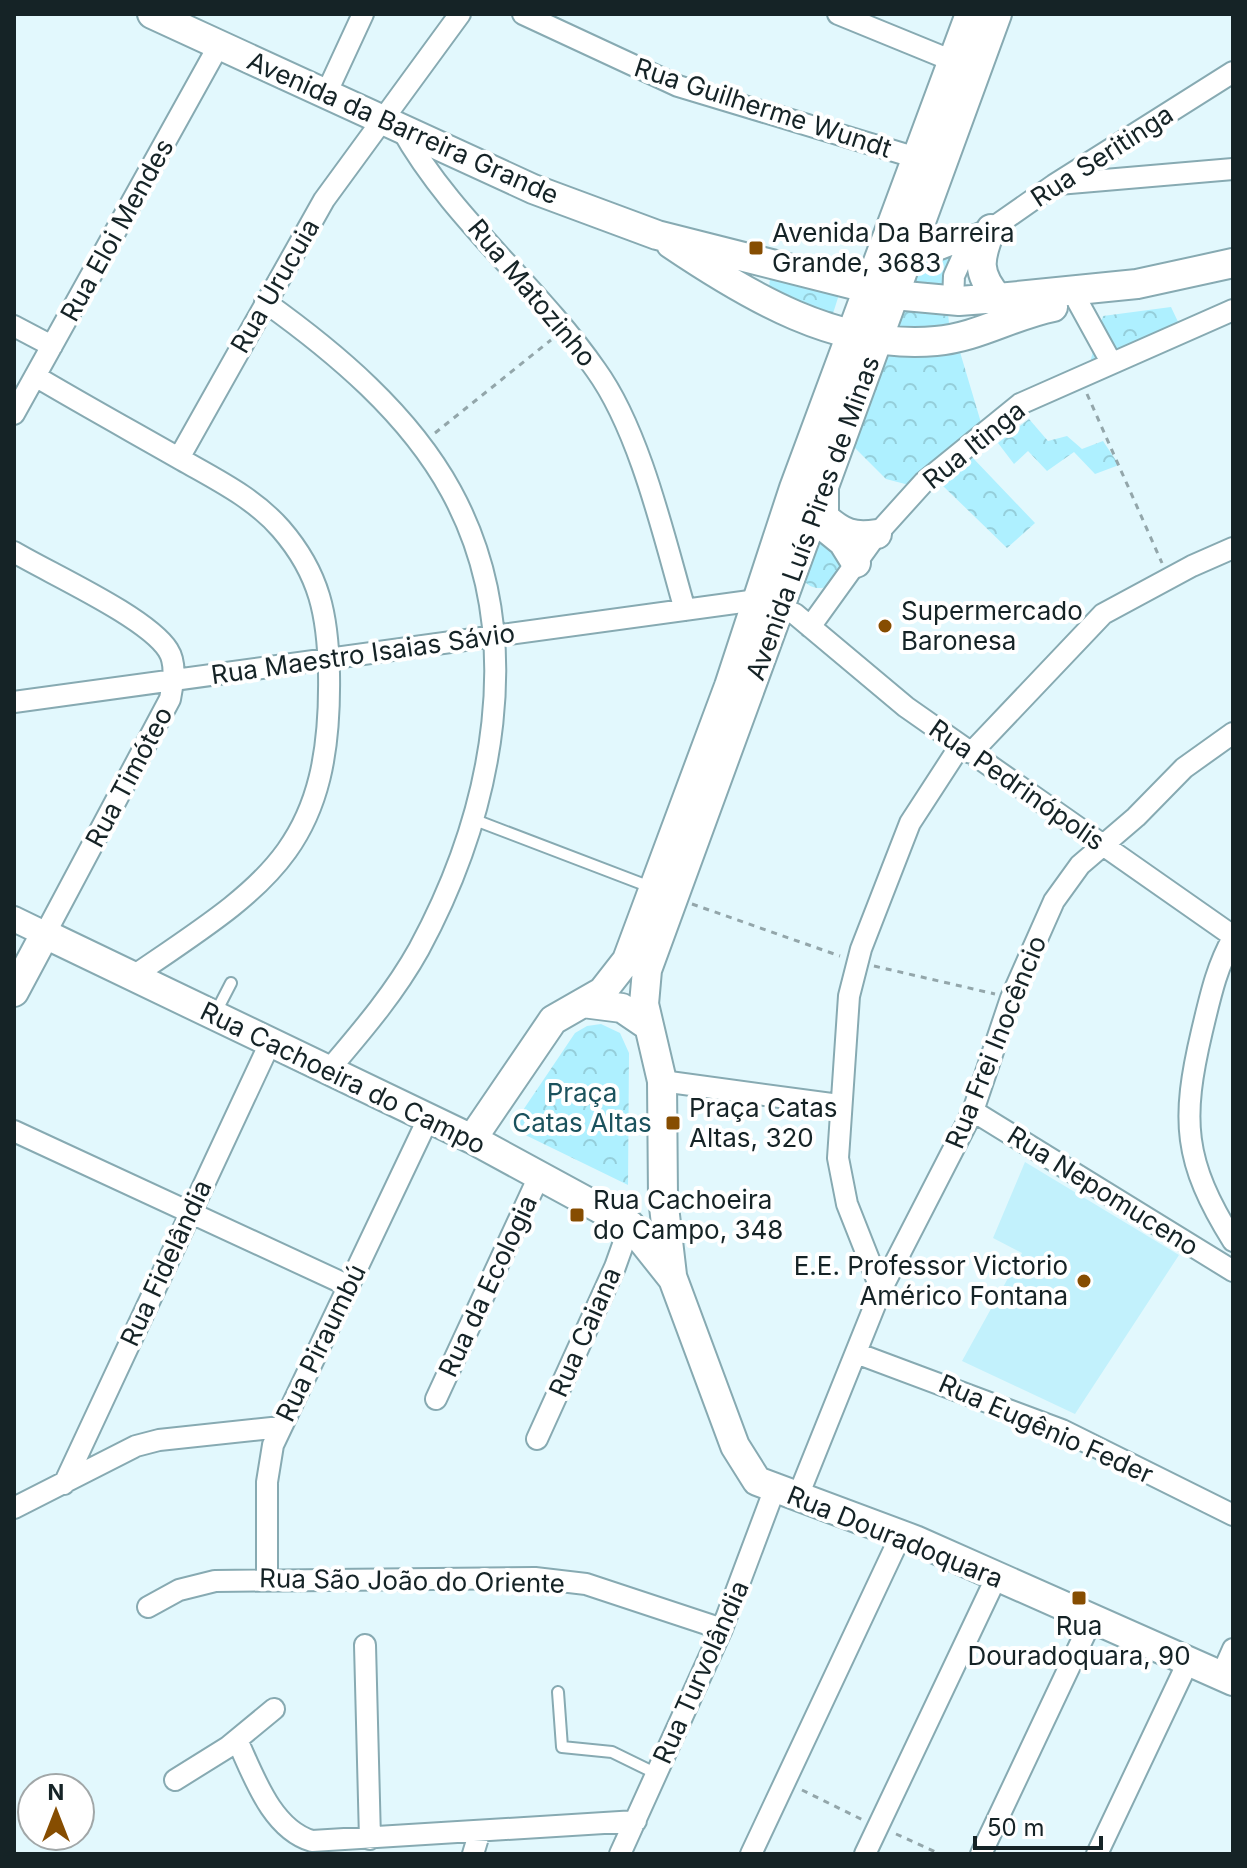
<svg xmlns="http://www.w3.org/2000/svg" width="1247" height="1868" viewBox="0 0 1247 1868" font-family="Inter,sans-serif">
	<style>
		.built { fill: #c2f1fc }
		.forest { fill: url(#forest-crowns) }
		.lines { fill: none; stroke-linecap: round; stroke-linejoin: round }
		.service-casing { stroke: #87aab2; stroke-width: 14 }
		.minor-casing { stroke: #87aab2; stroke-width: 24 }
		.tertiary-casing { stroke: #87aab2; stroke-width: 28 }
		.secondary-casing { stroke: #87aab2; stroke-width: 32 }
		.path { stroke: #93a6aa; stroke-width: 3; stroke-dasharray: 6 6; stroke-linecap: butt }
		.service { stroke: #fff; stroke-width: 10 }
		.minor { stroke: #fff; stroke-width: 20 }
		.tertiary { stroke: #fff; stroke-width: 24 }
		.secondary { stroke: #fff; stroke-width: 28 }
		.poi-dot { fill: #864d01; stroke: #fff; stroke-width: 3 }
		.labels { text-anchor: middle; stroke-width: 8; stroke-linejoin: round; paint-order: stroke }
		.street-label { font-size: 26px; fill: #152326; stroke: #fff }
		.poi-label { font-size: 26px; fill: #152326; stroke: #fff; text-anchor: start }
		.park-label { font-size: 26px; fill: #1b525d; stroke: #fff }
	</style>
	<defs>
		<pattern id="forest-crowns" width="20" height="18" patternUnits="userSpaceOnUse" patternTransform="scale(2)"><rect width="20" height="18" fill="#aef0ff"/><path d="M2 6a3 3 0 1 1 6 0M12 15a3 3 0 1 1 6 0" fill="none" stroke="#95ceda"/></pattern>
	</defs>
	<rect width="100%" height="100%" fill="#e2f8fd"/>
	<!-- built -->
	<path class="built" d="M1025 1162 1179 1255 1075 1414 962 1361 1022 1253 993 1238Z"/>
	<!-- forest -->
	<path class="forest" d="M961 250 945 296 904 290 916 255Z
		M770 277 842 285 830 323 768 301Z
		M947 305 949 323 930 337 890 334 897 307Z
		M1171 307 1180 326 1089 366 1103 316Z
		M884 349 960 352 982 426 909 485 886 479 851 444Z
		M1029 419 1048 441 1067 436 1082 449 1103 441 1119 465 1095 474 1074 452 1047 471 1028 451 1014 464 998 443Z
		M972 457 1035 523 1007 548 942 485Z
		M822 534 852 558 838 585C819 590 808 591 798 572Z
		M601 1024 620 1033 629 1053 628 1185 511 1128 575 1033 587 1026Z"/>
	<g class="lines">
		<!-- service casing -->
		<g class="service-casing">
			<path id="service" d="M475 820 653 888
				M215 1014 231 983
				M558 1692 562 1747 612 1752 657 1774"/>
		</g>
		<!-- minor casing -->
		<g class="minor-casing">
			<path id="minor" d="M523 14 678 86 917 158
				M838 14 953 61
				M326 94 363 14
				M401 128C450 217 537 285 596 370 640 431 664 537 685 610
				M1058 184 1233 169
				M910 250 940 249 991 229 1054 185 1233 72
				M953 301 954 276 970 240
				M265 302C335 352 409 414 451 491 530 635 493 812 419 949 394 994 361 1032 328 1071
				M1078 302 1111 362
				M14 326 52 346
				M35 376C84 405 133 432 182 460 217 480 254 498 281 529 320 574 328 616 329 674 332 851 265 886 132 977
				M14 414 219 45
				M179 458 324 200 460 14
				M14 552C51 574 147 617 168 650 177 664 173 683 170 699L45 934
				M810 627 877 534 924 482 1020 404 1233 310
				M14 702 757 600 795 614 906 707 1233 936
				M971 753 1103 614 1192 566 1233 548
				M1233 938C1216 968 1210 998 1202 1031 1181 1120 1183 1161 1233 1241
				M662 1081 839 1105
				M973 1111 1233 1271
				M14 1131 349 1286
				M881 1290 847 1204 838 1158 849 996 861 949 910 823 960 746
				M856 1353 1062 1430 1233 1515
				M436 1399 540 1174
				M537 1439 615 1267 630 1225
				M64 1484 270 1043
				M798 1496 881 1290 973 1111 1011 998 1054 901 1080 865 1136 817 1184 768 1233 733
				M14 1508 136 1446 159 1440 281 1427
				M267 1579V1482L273 1445 428 1119
				M148 1607 179 1590 215 1581 535 1578 586 1584 722 1629
				M365 1645 370 1839
				M1221 1676 1233 1649
				M237 1740C253 1774 271 1829 312 1841L636 1821
				M175 1780 228 1747 274 1709
				M473 1854 480 1831
				M620 1854 722 1629 775 1488
				M751 1854 901 1535
				M865 1854 996 1578
				M981 1854 1092 1619
				M1097 1854 1188 1662"/>
		</g>
		<!-- tertiary casing -->
		<g class="tertiary-casing">
			<path id="tertiary" d="M14 919 45 934"/>
		</g>
		<!-- secondary casing -->
		<g class="secondary-casing">
			<path id="secondary" d="M152 14 533 189 657 235 894 295 959 301 998 298 1137 284 1233 263
				M991 229C979 259 976 273 998 298
				M671 244C748 296 838 350 936 341 976 338 1013 315 1053 307
				M824 490V517C842 533 853 538 877 534
				M827 529 843 542 856 563
				M14 992 45 934 472 1139 630 1225 673 1279 735 1446 757 1481 915 1540 1233 1681
				M583 1003 622 1008 647 1025
				M472 1139 553 1020 602 992 627 960 729 686 794 488 970 14
				M672 1275 663 1198 662 1081 644 1004 647 970 997 14"/>
		</g>
		<!-- path -->
		<path class="path" d="M1087 394 1162 563
			M435 433 551 340
			M692 904 840 956
			M874 966 995 994
			M802 1790 863 1820
			M896 1834 940 1854"/>
		<!-- service -->
		<use href="#service" class="service"/>
		<!-- minor -->
		<use href="#minor" class="minor"/>
		<!-- tertiary -->
		<use href="#tertiary" class="tertiary"/>
		<!-- secondary -->
		<use href="#secondary" class="secondary"/>
	</g>
	<!-- markers -->
	<g class="poi-dot">
		<rect x="748" y="240" width="16" height="16" rx="4"/>
		<circle cx="885" cy="626" r="8"/>
		<rect x="665" y="1115" width="16" height="16" rx="4"/>
		<rect x="569" y="1207" width="16" height="16" rx="4"/>
		<circle cx="1084" cy="1281" r="8"/>
		<rect x="1071" y="1590" width="16" height="16" rx="4"/>
	</g>
	<g class="labels">
		<!-- street labels -->
		<g class="street-label">
			<text transform="translate(763 108) rotate(18)" y="9">Rua Guilherme Wundt</text>
			<text transform="translate(403 128) rotate(24)" y="9">Avenida da Barreira Grande</text>
			<text transform="translate(1102 156) rotate(-33)" y="9">Rua Seritinga</text>
			<text transform="translate(117 230) rotate(-61)" y="9">Rua Eloi Mendes</text>
			<text transform="translate(275 286) rotate(-60)" y="9">Rua Urucuia</text>
			<text transform="translate(532 293) rotate(50)" y="9">Rua Matozinho</text>
			<text transform="translate(974 445) rotate(-39)" y="9">Rua Itinga</text>
			<text transform="translate(813 518) rotate(-70)" y="9">Avenida Luís Pires de Minas</text>
			<text transform="translate(363 654) rotate(-8)" y="9">Rua Maestro Isaias Sávio</text>
			<text transform="translate(129 777) rotate(-62)" y="9">Rua Timóteo</text>
			<text transform="translate(1017 785) rotate(35)" y="9">Rua Pedrinópolis</text>
			<text transform="translate(996 1042) rotate(-68)" y="9">Rua Frei Inocêncio</text>
			<text transform="translate(343 1078) rotate(26)" y="9">Rua Cachoeira do Campo</text>
			<text transform="translate(1103 1191) rotate(32)" y="9">Rua Nepomuceno</text>
			<text transform="translate(166 1263) rotate(-65)" y="9">Rua Fidelândia</text>
			<text transform="translate(488 1286) rotate(-65)" y="9">Rua da Ecologia</text>
			<text transform="translate(585 1332) rotate(-66)" y="9">Rua Caiana</text>
			<text transform="translate(321 1343) rotate(-64)" y="9">Rua Piraumbú</text>
			<text transform="translate(1046 1429) rotate(24)" y="9">Rua Eugênio Feder</text>
			<text transform="translate(895 1537) rotate(22)" y="9">Rua Douradoquara</text>
			<text transform="translate(412 1581) rotate(1)" y="9">Rua São João do Oriente</text>
			<text transform="translate(701 1672) rotate(-66)" y="9">Rua Turvolândia</text>
		</g>
		<!-- poi labels -->
		<g class="poi-label">
			<text x="772" y="242">Avenida Da Barreira<tspan x="772" dy="30">Grande, 3683</tspan></text>
			<text x="901" y="620">Supermercado<tspan x="901" dy="30">Baronesa</tspan></text>
			<text x="689" y="1117">Praça Catas<tspan x="689" dy="30">Altas, 320</tspan></text>
			<text x="593" y="1209">Rua Cachoeira<tspan x="593" dy="30">do Campo, 348</tspan></text>
			<text x="1068" y="1275" text-anchor="end">E.E. Professor Victorio<tspan x="1068" dy="30">Américo Fontana</tspan></text>
			<text x="1079" y="1635" text-anchor="middle">Rua<tspan x="1079" dy="30">Douradoquara, 90</tspan></text>
		</g>
		<!-- park labels -->
		<g class="park-label">
			<text x="582" y="1102">Praça<tspan x="582" dy="30">Catas Altas</tspan></text>
		</g>
	</g>
	<!-- border -->
	<rect width="1247" height="1868" fill="none" stroke="#152326" stroke-width="32"/>
	<!-- north arrow -->
	<g transform="translate(56 1812)"><circle r="38" fill="#ffffff" stroke="#a1a7a8" stroke-width="2"/>
	<path d="M0-6L14 30L0 20L-14 30Z" fill="#864d01"/>
	<text y="-12" font-size="22" font-weight="bold" text-anchor="middle" fill="#152326">N</text>
	</g>
	<!-- scale -->
	<path d="M975 1836v12h126v-12" fill="none" stroke="#152326" stroke-width="4"/>
	<text x="987" y="1836" font-size="24" fill="#152326" stroke="#ffffff" stroke-width="6" paint-order="stroke">50 m</text>
</svg>
